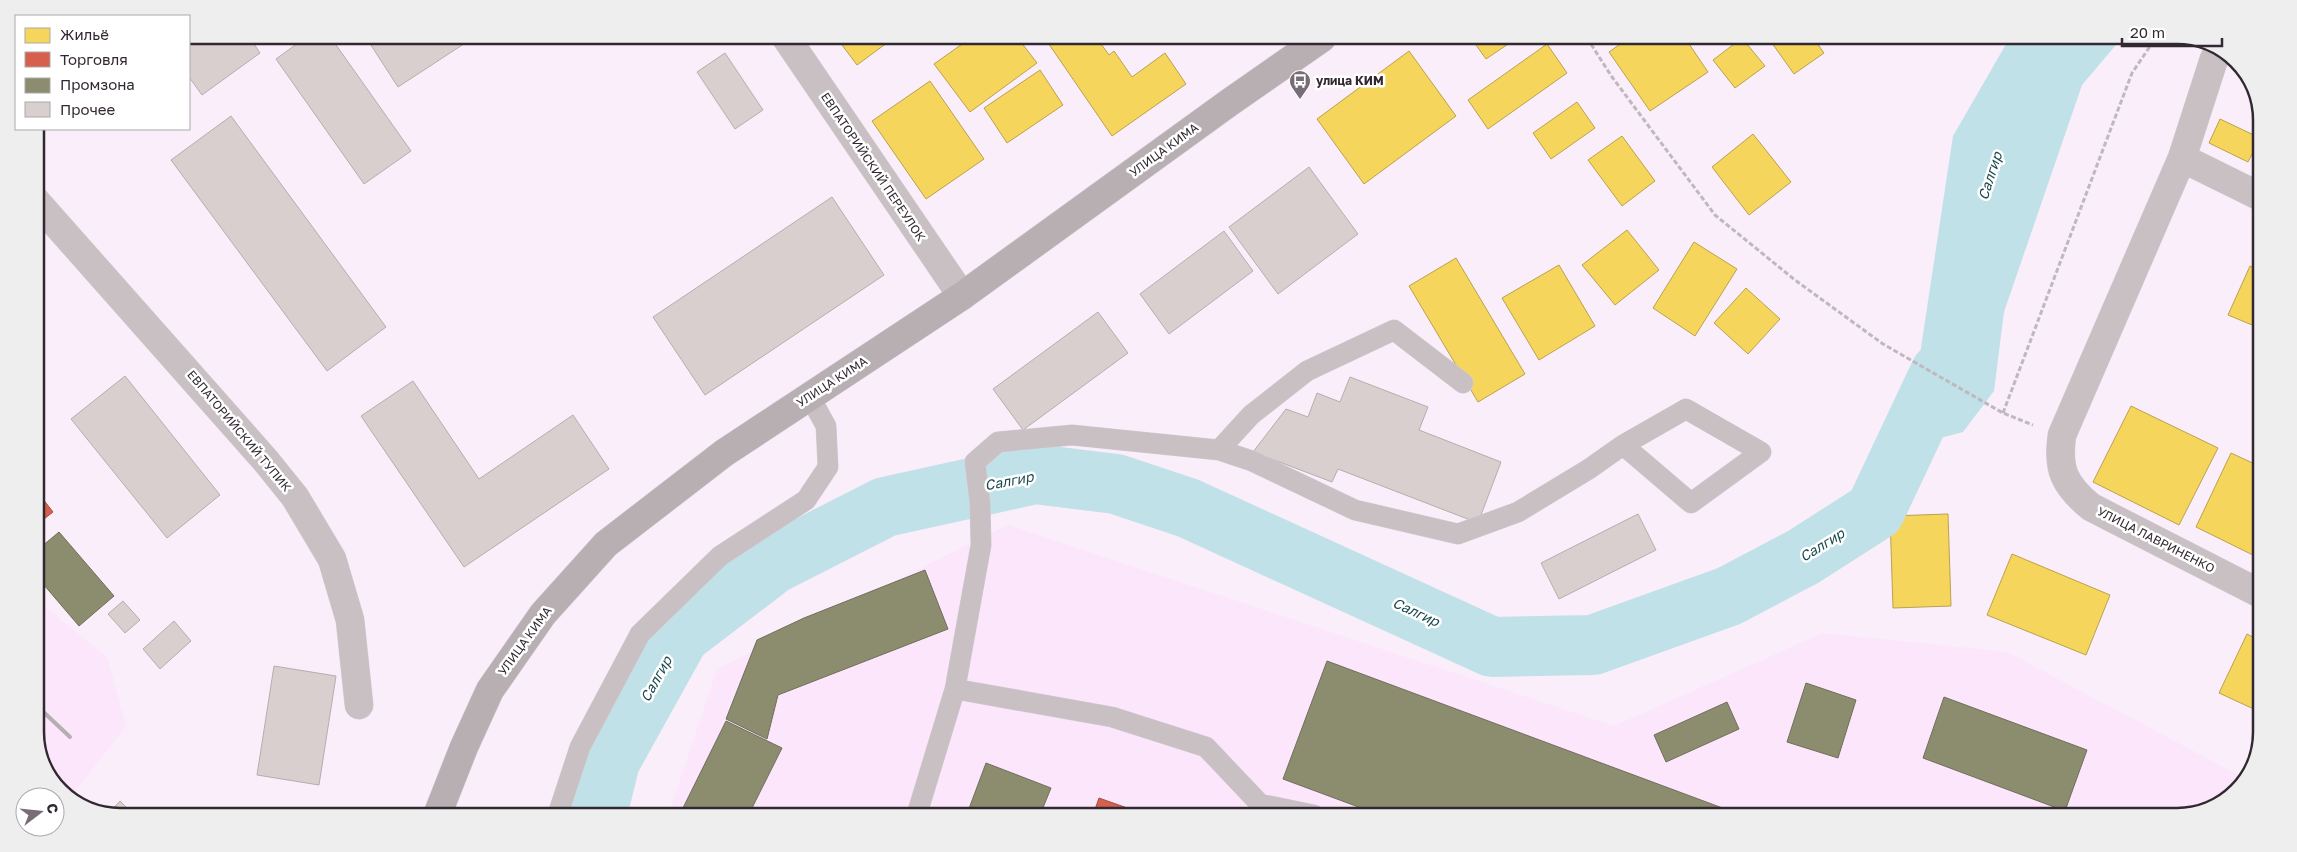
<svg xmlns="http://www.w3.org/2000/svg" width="2297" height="852" viewBox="0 0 2297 852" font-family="'Golos Text',sans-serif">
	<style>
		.built { fill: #fbe6fb }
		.water { fill: #c1e1e9 }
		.homes { fill: #f6d55c; stroke: #bba14f }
		.shops { fill: #d6604d; stroke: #a44f45 }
		.industry { fill: #8c8c6e; stroke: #716e5c }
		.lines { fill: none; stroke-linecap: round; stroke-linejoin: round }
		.river { stroke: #c1e1e9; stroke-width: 60 }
		.building { fill: #dacfcf; stroke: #b6adae }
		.service-casing { stroke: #d4cbd4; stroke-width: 21 }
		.minor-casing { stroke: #d4cbd4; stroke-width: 29 }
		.tertiary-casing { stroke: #d4cbd4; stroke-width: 29 }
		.primary-casing { stroke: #d4cbd4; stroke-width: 29 }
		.path { stroke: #bfb8bc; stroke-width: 3; stroke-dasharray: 5 2.5; stroke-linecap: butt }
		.service { stroke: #c8c0c2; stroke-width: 20 }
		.minor { stroke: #c8c0c2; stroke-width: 28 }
		.tertiary { stroke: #c8c0c2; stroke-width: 28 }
		.primary { stroke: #b8afb2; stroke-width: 28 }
		.rail { stroke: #b7aeb4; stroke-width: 4 }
		.labels { text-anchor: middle; stroke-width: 5; stroke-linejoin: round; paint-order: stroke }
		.poi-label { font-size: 12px; font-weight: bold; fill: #312831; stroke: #fefffe; text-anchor: start }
		.street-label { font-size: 12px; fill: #312831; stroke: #fefffe }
		.water-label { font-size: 14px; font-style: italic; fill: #1c494f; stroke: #fefffe }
		.rim { fill: none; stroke: #312831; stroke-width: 2.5 }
	</style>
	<rect width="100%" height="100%" fill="#f9eef9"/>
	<!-- built -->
	<path class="built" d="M1008 525 1614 726 1823 633 2007 652 2244 778 2228 800 2177 817 669 814 717 669Z
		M35 599 107 657 126 726 71 797 53 784 35 738Z"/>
	<!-- water -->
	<path class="water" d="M2009 39H2121L2082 85 2004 312 1994 391 1963 432 1906 447 1953 136Z"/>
	<!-- homes -->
	<path class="homes" d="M836 37H895L857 65Z
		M972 37H1017L1037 63 970 112 934 64Z
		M1044 37H1096L1109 55 1114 51 1132 77 1165 53 1186 84 1112 136Z
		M1471 38H1517L1486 59Z
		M1629 38H1685L1708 72 1650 111 1609 52Z
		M1742 38 1765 66 1735 88 1713 60Z
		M1769 39H1814L1824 53 1794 74Z
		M1547 44 1567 73 1488 129 1468 100Z
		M1409 51 1456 116 1364 184 1317 119Z
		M1040 70 1063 105 1007 143 984 108Z
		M930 81 984 159 926 199 872 121Z
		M1577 102 1595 128 1551 159 1533 133Z
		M2220 119 2260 138 2248 162 2209 143Z
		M1753 134 1791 182 1749 215 1712 167Z
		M1622 136 1655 181 1622 206 1588 160Z
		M1627 230 1659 270 1615 305 1582 265Z
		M1694 242 1737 269 1695 336 1653 308Z
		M1456 258 1525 374 1478 402 1409 286Z
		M1559 265 1595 326 1539 360 1502 298Z
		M2250 266 2261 271 2260 321 2257 327 2228 315Z
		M1746 288 1780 319 1748 354 1714 323Z
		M2131 406 2218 448 2179 525 2093 482Z
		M2231 453 2259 466V558L2196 527Z
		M1948 514 1951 606 1893 608 1890 516Z
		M2012 554 2110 595 2086 655 1987 615Z
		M2247 634 2258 640V711L2219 693Z"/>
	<!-- shops -->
	<path class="shops" d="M35 489 53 512 35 526Z
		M1099 798 1147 815H1093Z"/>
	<!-- industry -->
	<path class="industry" d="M59 532 114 596 79 626 38 578 35 580V552Z
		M925 570 948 629 778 695 767 739 726 719 757 640 804 618Z
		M1327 661 1744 816 1380 815 1283 779Z
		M1806 683 1856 700 1838 758 1787 742Z
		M1944 697 2087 750 2065 811 1923 758Z
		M1727 702 1739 729 1666 762 1654 735Z
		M726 721 782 748 749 814H680Z
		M986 763 1051 788 1040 815 967 814Z"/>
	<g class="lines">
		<!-- river -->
		<path class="river" d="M597 814 610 761 680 635 773 564 885 507 1035 474 1116 484 1188 508 1492 647 1593 645 1729 596 1803 557 1875 511 1940 373"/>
	</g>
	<!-- building -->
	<path class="building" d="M189 35H248L260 53 202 95 189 77Z
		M309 35H329L411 151 364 184 276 59Z
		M372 36H476L398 87 367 39Z
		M725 53 763 110 735 129 697 72Z
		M231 116 386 327 327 371 171 160Z
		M1309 167 1358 234 1278 294 1229 227Z
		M832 197 884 275 705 395 653 317Z
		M1224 231 1253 271 1169 334 1140 294Z
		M1098 312 1128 353 1023 430 993 389Z
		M125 376 220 495 167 538 71 419Z
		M1350 377 1428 407 1419 430 1501 462 1478 523 1338 469 1332 482 1253 452 1286 409 1308 417 1317 393 1340 402Z
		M413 381 479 479 573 415 609 469 464 567 361 416Z
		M1638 514 1656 550 1559 599 1541 563Z
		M123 601 140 620 125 633 108 614Z
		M174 621 191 641 160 669 143 649Z
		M274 666 336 676 319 785 257 775Z
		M120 801 132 813H109Z"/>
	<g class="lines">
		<!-- service casing -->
		<g class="service-casing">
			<path id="service" d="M1219 450 1251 415 1307 371 1394 330 1463 383
				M955 689 1112 717 1206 747 1260 804 1261 815
				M1260 804 1314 815
				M558 814 580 747 640 634 720 556 806 500 828 467 826 426 810 397
				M917 814 955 689 981 545 980 503 975 462 998 442 1072 435 1219 450 1252 461 1355 510 1458 534 1518 512 1589 469 1623 445 1686 409 1761 452 1691 503 1623 445"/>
		</g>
		<!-- minor casing -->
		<g class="minor-casing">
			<path id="minor" d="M2219 50 2214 59 2182 158 2062 435C2057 469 2064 485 2091 507L2259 593
				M2182 158 2261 197
				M35 200 266 461 295 497 332 559 350 620 359 705"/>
		</g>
		<!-- tertiary casing -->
		<g class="tertiary-casing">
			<path id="tertiary" d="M785 36 962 296"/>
		</g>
		<!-- primary casing -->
		<g class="primary-casing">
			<path id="primary" d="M438 813 464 747 490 690 543 614 606 544 724 453 962 296 1230 102 1322 38"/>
		</g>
		<!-- path -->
		<path class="path" d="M1587 38 1612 77 1715 215 1795 280 1883 344 2003 413 2033 425
			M2003 413 2132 73 2155 39"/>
		<!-- service -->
		<use href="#service" class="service"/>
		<!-- minor -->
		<use href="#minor" class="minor"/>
		<!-- tertiary -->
		<use href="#tertiary" class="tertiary"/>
		<!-- primary -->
		<use href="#primary" class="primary"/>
		<!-- rail -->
		<path class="rail" d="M35 704 70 737"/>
	</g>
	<!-- icons -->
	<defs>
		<g id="bus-pin" transform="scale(1.125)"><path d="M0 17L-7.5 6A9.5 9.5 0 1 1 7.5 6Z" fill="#776d77" stroke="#fefffe"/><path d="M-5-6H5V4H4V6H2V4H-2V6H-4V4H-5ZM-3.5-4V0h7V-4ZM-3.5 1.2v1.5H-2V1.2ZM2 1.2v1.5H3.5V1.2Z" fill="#fff"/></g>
	</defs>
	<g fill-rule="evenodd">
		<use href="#bus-pin" x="1300" y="81"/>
	</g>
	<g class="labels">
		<!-- poi labels -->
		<g class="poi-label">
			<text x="1316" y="85">улица КИМ</text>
		</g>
		<!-- street labels -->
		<g class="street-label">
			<text transform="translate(1164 150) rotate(-36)" y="4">УЛИЦА КИМА</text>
			<text transform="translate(873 167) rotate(56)" y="4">ЕВПАТОРИЙСКИЙ ПЕРЕУЛОК</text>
			<text transform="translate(832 382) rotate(-33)" y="4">УЛИЦА КИМА</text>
			<text transform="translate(239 431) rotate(50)" y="4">ЕВПАТОРИЙСКИЙ ТУПИК</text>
			<text transform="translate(2156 540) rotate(27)" y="4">УЛИЦА ЛАВРИНЕНКО</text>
			<text transform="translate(525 641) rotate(-54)" y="4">УЛИЦА КИМА</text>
		</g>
		<!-- water labels -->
		<g class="water-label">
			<text transform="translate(1990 176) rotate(-72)" y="5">Салгир</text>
			<text transform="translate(1009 481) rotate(-11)" y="5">Салгир</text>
			<text transform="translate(1822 545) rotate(-32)" y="5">Салгир</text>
			<text transform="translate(1416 612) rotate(25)" y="5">Салгир</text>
			<text transform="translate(656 679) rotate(-61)" y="5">Салгир</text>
		</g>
	</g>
	<!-- crop -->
	<path d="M0 0H2297V852H0ZM120 44H2177A76 76 0 0 1 2253 120V732A76 76 0 0 1 2177 808H120A76 76 0 0 1 44 732V120A76 76 0 0 1 120 44Z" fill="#eee" fill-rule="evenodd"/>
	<path class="rim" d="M120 44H2177A76 76 0 0 1 2253 120V732A76 76 0 0 1 2177 808H120A76 76 0 0 1 44 732V120A76 76 0 0 1 120 44Z"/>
	<!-- legend -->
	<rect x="15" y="15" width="175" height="115" fill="#fefffe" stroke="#aca9ac"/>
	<rect x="25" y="28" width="25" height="15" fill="#f6d55c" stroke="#aca9ac"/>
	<text x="60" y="40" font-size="15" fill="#312831">Жильё</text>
	<rect x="25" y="52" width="25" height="15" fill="#d6604d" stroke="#aca9ac"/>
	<text x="60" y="65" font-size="15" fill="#312831">Торговля</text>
	<rect x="25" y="78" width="25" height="15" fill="#8c8c6e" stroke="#aca9ac"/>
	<text x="60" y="90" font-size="15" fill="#312831">Промзона</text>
	<rect x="25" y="102" width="25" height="15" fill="#dacfcf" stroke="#aca9ac"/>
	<text x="60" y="115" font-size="15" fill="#312831">Прочее</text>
	<!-- north arrow -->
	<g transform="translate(40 812) rotate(74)"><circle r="24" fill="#fefffe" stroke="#aca9ac"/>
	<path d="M0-4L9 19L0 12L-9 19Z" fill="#776d77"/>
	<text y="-8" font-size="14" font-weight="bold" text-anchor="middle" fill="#312831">С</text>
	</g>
	<!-- scale -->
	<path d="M2122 38v8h100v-8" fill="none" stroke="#312831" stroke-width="2.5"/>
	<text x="2130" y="38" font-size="15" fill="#312831" stroke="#fefffe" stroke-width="4" paint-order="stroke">20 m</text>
</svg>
